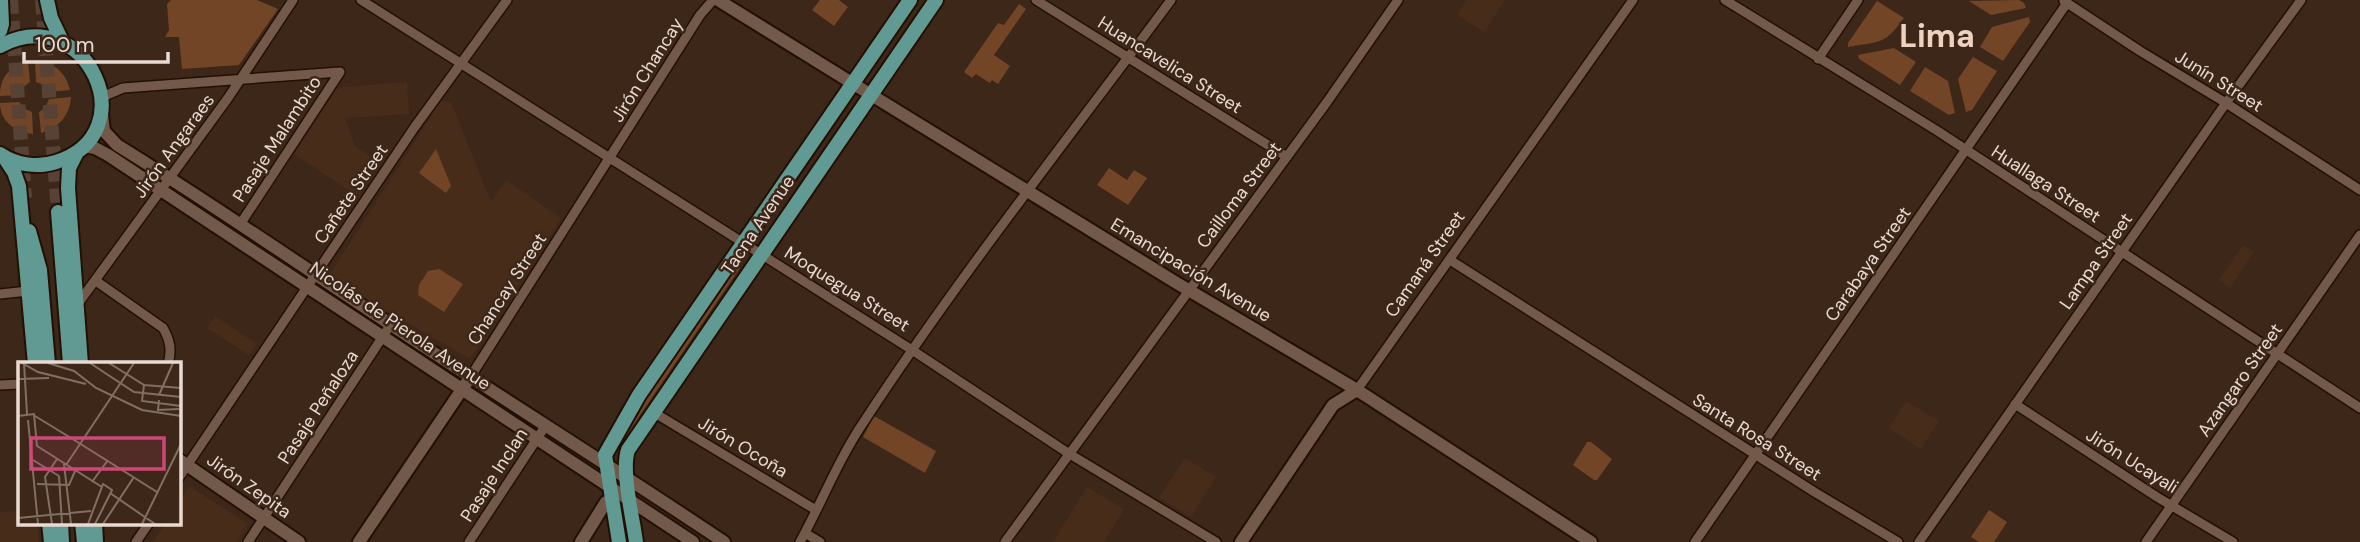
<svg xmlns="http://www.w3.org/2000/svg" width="2360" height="542" viewBox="0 0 2360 542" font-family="'DM Sans',sans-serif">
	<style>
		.built { fill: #482c1a }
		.green { fill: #724527 }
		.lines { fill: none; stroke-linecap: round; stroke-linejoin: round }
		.primary-tunnel { stroke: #574235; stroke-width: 14; stroke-dasharray: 14 7; stroke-linecap: butt }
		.minor-casing { stroke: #230f04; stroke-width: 12 }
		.tertiary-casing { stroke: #230f04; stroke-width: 16 }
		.secondary-casing { stroke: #230f04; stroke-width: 16 }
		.primary-casing { stroke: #230f04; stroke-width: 18 }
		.minor { stroke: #72594a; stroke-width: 9 }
		.tertiary { stroke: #72594a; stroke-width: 12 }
		.secondary { stroke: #72594a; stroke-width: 12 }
		.primary { stroke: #619993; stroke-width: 14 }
		.labels { text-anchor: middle; stroke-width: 5; stroke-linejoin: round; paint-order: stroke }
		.street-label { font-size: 18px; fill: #e9dad2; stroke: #3d2719 }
		.town-label { font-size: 32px; font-weight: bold; fill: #eed2c0; stroke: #3d2719 }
		.inset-road { fill: none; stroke: #826f63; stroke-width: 2 }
		.view { fill: #cc4879; fill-opacity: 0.15; stroke: #cc4879; stroke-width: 3.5 }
		.inset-edge { fill: none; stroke: #e9dad2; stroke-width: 3.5 }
	</style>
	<rect width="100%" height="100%" fill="#3d2719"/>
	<!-- built -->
	<path class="built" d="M1467 0H1505L1484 32 1457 15Z
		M407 82 409 114 345 118 355 146 378 162 356 195 294 154 336 90 343 87Z
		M441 101 451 102 491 202 506 180 561 218 470 359 328 277Z
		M2243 245 2254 252 2230 288 2219 280Z
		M215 316 257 344 249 355 207 328Z
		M1906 401 1939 421 1921 449 1889 428Z
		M1185 458 1216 477 1191 517 1159 498Z
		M189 486 248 524 237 542H153L165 523H178L179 503Z
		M1087 487 1124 509 1104 542H1053Z
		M19 511V523H37L39 542H0V512Z"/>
	<!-- green -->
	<path class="green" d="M171 0H257L278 9 239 65 182 69 179 37H165L169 30 167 4Z
		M820 0H839L848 7 834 26 812 10Z
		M2019 0 2024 3 2026 8 1991 15 1969 1Z
		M1877 1 1904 18C1884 46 1879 41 1848 47V43Z
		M1019 4 1026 9 994 55 1010 66 998 84 992 80 990 83 976 74 972 78 964 72 998 23 1004 25Z
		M2029 17 2030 22 2003 61 1980 47 1992 27Z
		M1894 48 1916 62 1900 85 1859 59 1858 55Z
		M1973 57 1997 71 1972 110 1966 112 1958 79Z
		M35 60C53 62 66 72 70 90L49 92 44 85 36 82Z
		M28 61 30 82 22 88 19 95 0 96C0 77 9 67 28 61Z
		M1925 67 1948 81 1955 113 1949 115 1910 91Z
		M71 97C70 115 59 128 41 133L39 112 45 108 49 99Z
		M19 102 25 109 32 112 33 134C16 132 0 122 0 103Z
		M436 149 451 186 446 193 419 173Z
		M1109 168 1127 180 1134 170 1147 178 1128 205 1097 185Z
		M737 266 740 268 626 436 622 433Z
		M439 269 463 284 444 312 418 295 419 285 428 271Z
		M874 416 936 451 925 473 863 437Z
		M1587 442H1591L1612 459 1597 480H1594L1573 465Z
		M1989 510 2007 522 1994 542H1979L1971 537Z"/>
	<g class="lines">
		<!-- primary-tunnel -->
		<path class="primary-tunnel" d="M11 0 25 198
			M42 0 58 212"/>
		<!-- minor casing -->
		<g class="minor-casing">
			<path id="minor" d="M361 0 912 350 1068 453 1216 542
				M1036 0 1287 157
				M1725 0 1936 130 2360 408
				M2064 1 2140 51 2226 103 2360 190
				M1818 59 1858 0
				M102 97 123 88 340 72
				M241 223 340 72
				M1450 260 1816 493 1898 542
				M96 281 163 328C170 340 172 350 168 364
				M0 294 28 291
				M77 305 228 98 293 0
				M471 376 700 15 713 0
				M0 385 19 384
				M1357 390 1633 0
				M2015 404 2157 497 2233 542
				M653 412 816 510
				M178 479 414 128 507 0
				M805 533 820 542
				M136 542 149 523
				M248 542 391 324
				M469 542 546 425
				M800 542C822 502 839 458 865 420 960 275 1068 139 1171 0
				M1005 542 1327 102 1398 0
				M1695 542 2067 3
				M1919 542 2226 103 2301 0
				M2146 542 2360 235"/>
		</g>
		<!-- tertiary casing -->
		<g class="tertiary-casing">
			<path id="tertiary" d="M852 83 1175 282 1357 390 1591 542
				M178 459 299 542
				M359 542 467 382
				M581 542 606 502
				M1241 542 1333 405 1357 390"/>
		</g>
		<!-- secondary casing -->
		<g class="secondary-casing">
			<path id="secondary" d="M718 0 852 83
				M102 114 104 131 117 145C227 213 332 287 440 357 535 419 630 479 724 542
				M84 146 95 148 108 155 693 542"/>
		</g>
		<!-- primary casing -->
		<g class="primary-casing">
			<path id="primary" d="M47 0 51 18 61 39
				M0 31 2 24 1 0
				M0 46C86 0 148 133 56 162 38 168 16 165 0 154
				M76 154 69 168 68 188 81 364
				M4 157 14 172 19 186 35 364
				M58 212 70 364
				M29 231 40 270 48 364
				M49 523 51 542
				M61 523 62 542
				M82 523 84 542
				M95 523 96 542
				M619 542 605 455 639 395 910 0
				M636 542C633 518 621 471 628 450L936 0"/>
		</g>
		<!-- minor -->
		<use href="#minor" class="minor"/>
		<!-- tertiary -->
		<use href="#tertiary" class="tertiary"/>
		<!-- secondary -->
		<use href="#secondary" class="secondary"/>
		<!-- primary -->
		<use href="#primary" class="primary"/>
	</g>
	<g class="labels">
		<!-- street labels -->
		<g class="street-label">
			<text transform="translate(1170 65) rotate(32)" y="6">Huancavelica Street</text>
			<text transform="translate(647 70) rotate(-58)" y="6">Jirón Chancay</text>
			<text transform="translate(2219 81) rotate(32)" y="6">Junín Street</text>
			<text transform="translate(277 139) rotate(-57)" y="6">Pasaje Malambito</text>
			<text transform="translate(174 146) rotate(-54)" y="6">Jirón Angaraes</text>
			<text transform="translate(2046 184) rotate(33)" y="6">Huallaga Street</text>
			<text transform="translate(351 194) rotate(-56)" y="6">Cañete Street</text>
			<text transform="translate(1239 195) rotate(-53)" y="6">Cailloma Street</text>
			<text transform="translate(758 225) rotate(-56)" y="6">Tacna Avenue</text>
			<text transform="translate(2096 261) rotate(-55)" y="6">Lampa Street</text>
			<text transform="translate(1425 264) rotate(-55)" y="6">Camaná Street</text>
			<text transform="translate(1868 264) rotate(-55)" y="6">Carabaya Street</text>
			<text transform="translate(1191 270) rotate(31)" y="6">Emancipación Avenue</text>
			<text transform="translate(507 289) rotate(-57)" y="6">Chancay Street</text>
			<text transform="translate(847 289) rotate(32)" y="6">Moquegua Street</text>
			<text transform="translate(400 326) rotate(34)" y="6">Nicolás de Pierola Avenue</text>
			<text transform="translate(2240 380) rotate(-55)" y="6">Azangaro Street</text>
			<text transform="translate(318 407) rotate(-57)" y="6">Pasaje Peñaloza</text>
			<text transform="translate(1757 437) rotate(32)" y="6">Santa Rosa Street</text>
			<text transform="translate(743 447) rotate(31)" y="6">Jirón Ocoña</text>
			<text transform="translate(2132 461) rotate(32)" y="6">Jirón Ucayali</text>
			<text transform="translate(494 475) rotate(-57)" y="6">Pasaje Inclan</text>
			<text transform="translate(249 486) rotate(35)" y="6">Jirón Zepita</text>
		</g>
		<!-- town labels -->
		<g class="town-label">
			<text x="1937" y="47">Lima</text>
		</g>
	</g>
	<!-- overview -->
	<g transform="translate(18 362)">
		<rect width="163" height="163" fill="#3d2719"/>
		<path class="inset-road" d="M4 1 20 10 68 22M6 1 9 52M30 1 56 9 78 26 124 48 163 54M72 1 116 30 163 35M91 1 126 23 124 39 163 44M0 17 31 16M126 23 163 26M141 33 155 1M141 38 140 48 161 47M0 54 16 52 19 84 84 125M17 54 61 81M10 58 20 162M61 81 139 130M15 98 41 114M46 102 53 162M48 103 116 1M41 114 44 162M74 120 90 98M19 122 51 123 57 109M92 131 137 162M0 156 73 149M34 162 27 115 39 97M70 162 85 122 94 128 77 162M85 162 116 115M124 162 163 82"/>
		<path class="view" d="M13 76H146V107H13Z"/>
		<rect width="163" height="163" class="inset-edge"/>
	</g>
	<!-- scale -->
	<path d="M24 52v10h144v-10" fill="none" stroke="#e9dad2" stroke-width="3.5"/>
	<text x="35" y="52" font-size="21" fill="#e9dad2" stroke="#3d2719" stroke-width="5" paint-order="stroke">100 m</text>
</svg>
